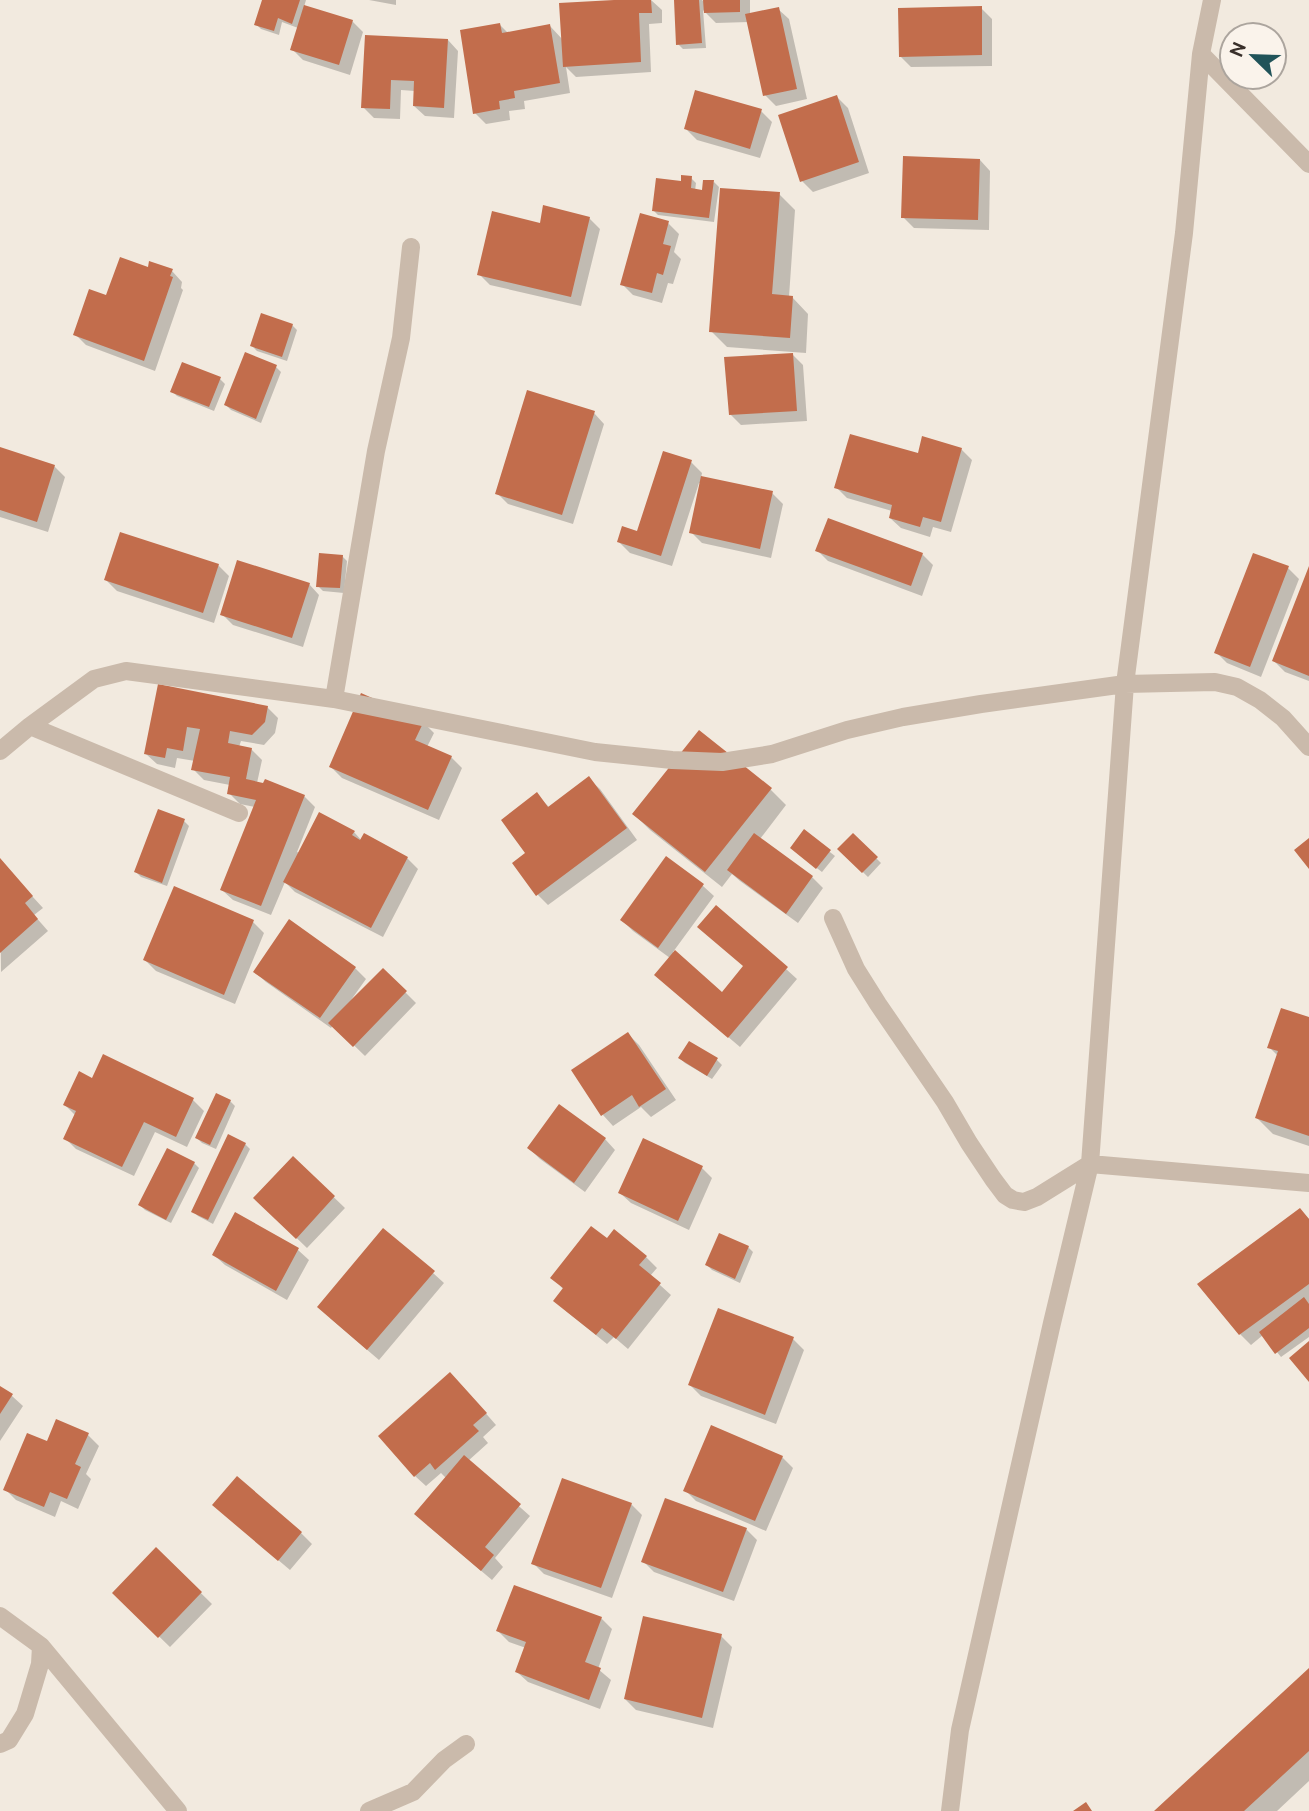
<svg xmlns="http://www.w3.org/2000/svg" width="1309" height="1811" viewBox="0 0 1309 1811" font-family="Ubuntu,sans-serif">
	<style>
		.shadow { fill: #0003 }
		.building { fill: #c26d4c }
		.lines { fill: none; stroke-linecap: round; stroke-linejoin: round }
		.minor { stroke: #cabaab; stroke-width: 18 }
	</style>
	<rect width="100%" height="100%" fill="#f2eadf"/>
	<!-- shadow -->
	<path class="shadow" d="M264 0H306L304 7 352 21 363 32 350 75 303 60 292 49 298 28 282 22 279 35 261 29 256 24Z
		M369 0H396V5Z
		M623 0H651L662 10V23L649 24 651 72 576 77 566 67 570 93 524 101 525 109 509 111 510 120 486 124 475 113 500 25 508 33 550 26 563 40Z
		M675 0H702L705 3V0H750V15L778 9 789 19 807 99 776 106 765 95 749 22 716 23 703 10 706 48 683 49 678 44Z
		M981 8 992 19V66L911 67 900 56Z
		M367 36 448 40 458 51 454 118 425 116 414 106 415 91 401 90 400 119 374 118 363 107Z
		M837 97 848 108 869 173 813 192 802 181Z
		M761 111 772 122 760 158 697 140 686 129Z
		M980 160 990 171 989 230 914 228 903 217Z
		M691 178 696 183 695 191 703 192 714 182 719 187 714 222 658 215 653 210 682 183Z
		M779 194 795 210 789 297H792L808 314 806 353 727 347 711 331Z
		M589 218 600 229 581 306 490 285 479 274 541 225Z
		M668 223 679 234 674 252 681 259 673 284 668 283 662 303 633 295 622 284Z
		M149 269 172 271 182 282 181 288 183 290 155 371 86 345 75 334 107 297Z
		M292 325 297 330 287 361 257 351 252 346Z
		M792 354 803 365 807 421 741 425 730 414Z
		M276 367 281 372 261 423 231 410 226 405Z
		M220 379 225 384 214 411 177 396 172 391Z
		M594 413 604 424 573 524 508 504 497 493Z
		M0 449 54 466 65 477 48 532 0 517Z
		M961 449 972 460 951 532 933 527 930 537 901 528 890 518 892 511 847 498 836 487 919 455Z
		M691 462 702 473 701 478 772 493 783 504 771 558 702 543 691 532 701 484 699 483 672 566 630 553 619 542 639 533Z
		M817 550 922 554 933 565 922 596 828 561Z
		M1254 555 1288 568 1299 579 1261 677 1227 663 1216 652Z
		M342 556 347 561 344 593 323 591 318 586Z
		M218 565 229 576 214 623 117 591 106 580Z
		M1309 571V681L1285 672 1274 661Z
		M309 584 319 595 303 647 233 625 222 614Z
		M159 686 267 707 278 718 275 733 264 745 241 741 239 747 251 749 262 760 257 783 304 796 315 807 297 852 300 853 354 832 362 841 365 836 407 858 418 869 383 937 295 892 285 882 271 915 233 900 222 890 255 807 240 804 229 793 230 785 204 780 193 769 195 761 177 758 175 768 157 764 146 754Z
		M423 722 434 733 427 747 451 757 462 768 439 820 342 778 331 767Z
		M589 779 600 789 637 840 548 905 538 895 527 853 537 795 550 808Z
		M770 789 786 805 760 839 812 877 823 888 798 923 740 881 732 874 722 887 650 830 634 814Z
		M184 821 189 826 167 886 141 877 136 872Z
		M804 832 835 856 822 872 797 853Z
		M853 835 881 863 868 877 839 849Z
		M667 859 703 886 714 896 673 952 722 994 786 969 797 979 740 1047 667 985 670 958 633 931 622 920Z
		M0 861 43 908 34 915 48 931 1 972Z
		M175 888 253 922 264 933 235 1004 156 971 145 960Z
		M290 922 355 968 366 979 351 1000 383 970 416 1003 365 1056 333 1025 331 1028 266 982 255 972Z
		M1309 1019V1146L1273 1134 1257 1118 1278 1056 1269 1047Z
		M628 1034 639 1045 676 1100 651 1117 641 1107 613 1126 603 1115Z
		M104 1057 193 1100 204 1111 187 1147 155 1132 134 1176 76 1149 65 1138 76 1116 65 1105 93 1080Z
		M680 1058 717 1060 722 1065 712 1079 685 1063Z
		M230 1101 235 1106 216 1149 202 1143 197 1138Z
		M605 1139 615 1150 585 1192 540 1159 529 1148Z
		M245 1144 250 1149 213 1224 198 1216 193 1211Z
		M168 1150 194 1163 199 1168 171 1223 145 1210 140 1205Z
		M293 1158 345 1208 307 1248 255 1198Z
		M701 1167 712 1178 689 1230 631 1203 620 1193Z
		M1300 1210 1309 1219V1337L1281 1357 1263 1335 1251 1345 1240 1334Z
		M236 1215 298 1250 309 1260 287 1300 225 1265 214 1255Z
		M607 1241 646 1257 657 1268 650 1276 671 1295 628 1349 614 1337 607 1344 566 1311 564 1290 553 1278Z
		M748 1247 753 1252 740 1283 712 1270 707 1265Z
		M433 1273 444 1283 379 1360 330 1318Z
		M719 1310 793 1339 804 1350 776 1424 701 1396 690 1385Z
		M461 1385 496 1425 483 1437 488 1443 468 1461 530 1516 495 1558 503 1567 492 1580 427 1525 447 1479 441 1473 426 1486 415 1476Z
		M0 1388 12 1396 23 1406 0 1441Z
		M88 1435 99 1446 86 1474 91 1479 78 1509 61 1501 55 1517 16 1500 5 1489 47 1443Z
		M782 1457 793 1468 766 1531 696 1501 685 1490Z
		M631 1504 642 1515 612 1598 544 1574 533 1563Z
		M225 1515 301 1533 312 1544 290 1570Z
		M746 1529 757 1540 734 1601 654 1572 643 1561Z
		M156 1549 212 1604 170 1647 114 1593Z
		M601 1618 612 1629 598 1669 611 1680 600 1709 528 1682 517 1672 526 1648 509 1642 498 1631Z
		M721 1636 732 1647 713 1728 636 1710 625 1699Z
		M1309 1671V1781L1277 1811H1157Z"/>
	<!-- building -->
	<path class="building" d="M262 0H300L292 24 278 18 274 31 254 25Z
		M614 0H651L652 13H639L641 62 563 67 559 3Z
		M674 0H699L702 43 676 45Z
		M703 0H740V12L704 13Z
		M304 5 353 20 339 65 290 50Z
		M982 6V55L899 57 898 8Z
		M779 7 797 89 763 96 745 14Z
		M500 23 502 33 550 24 560 83 514 91 515 98 499 101 500 109 473 114 460 30Z
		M365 35 448 39 444 108 413 106 414 81 391 80 390 109 361 108Z
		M695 90 762 109 750 149 684 129Z
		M837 95 859 162 800 182 778 115Z
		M903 156 980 159 978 220 901 218Z
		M681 175 692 176 691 188 702 190 703 180H714L709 218 652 211 656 178 681 181Z
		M720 188 780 192 772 294 793 296 790 338 709 332Z
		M543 205 590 217 571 297 477 275 492 211 540 223Z
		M640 213 669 221 663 244 671 246 663 275 657 273 652 293 620 285Z
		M120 257 148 267 149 261 173 269 170 276 173 277 144 361 73 335 89 289 106 295Z
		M261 313 293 324 282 357 250 346Z
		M245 352 277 365 256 419 224 405Z
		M793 353 797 411 729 415 724 357Z
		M182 362 221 377 209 407 170 392Z
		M527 390 595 411 562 515 495 494Z
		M850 434 918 453 922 436 962 448 941 522 923 517 920 527 889 518 892 505 834 488Z
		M0 447 55 465 37 522 0 510Z
		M663 451 692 460 661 556 617 542 622 526 637 531Z
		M701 476 773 491 760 549 689 533Z
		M828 518 923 553 911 586 815 551Z
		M120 532 219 564 203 613 104 580Z
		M319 553 343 555 340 588 316 587Z
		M1253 553 1289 566 1250 667 1214 653Z
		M237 560 310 583 292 638 220 615Z
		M1309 566V676L1272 661Z
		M158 684 268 706 265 722 252 735 230 731 228 743 252 748 246 779 263 783 265 779 305 795 261 906 220 890 256 800 227 794 230 777 191 770 200 729 187 727 183 751 167 748 165 758 144 754Z
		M361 693 424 721 415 740 452 756 428 810 329 767Z
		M699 730 772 788 705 872 632 814Z
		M589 776 627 828 536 896 512 863 525 853 501 820 537 792 548 807Z
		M158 809 185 819 162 883 134 872Z
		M319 812 355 831 352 835 360 840 364 833 408 857 371 928 283 882Z
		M804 829 831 850 816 869 790 848Z
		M754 833 813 876 786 914 727 870Z
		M853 833 878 857 862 873 837 849Z
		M1309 838V869L1294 850Z
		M666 856 704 884 658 948 620 920Z
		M0 858 33 896 25 903 38 919 0 953Z
		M174 886 254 920 224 995 143 960Z
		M716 905 788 967 728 1038 654 975 675 950 722 992 743 966 697 927Z
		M289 919 356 967 320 1018 253 972Z
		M383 968 407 991 353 1047 328 1023Z
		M1281 1008 1309 1017V1136L1255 1118 1278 1051 1267 1048Z
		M628 1032 666 1089 639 1107 632 1095 601 1116 571 1070Z
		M689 1041 718 1058 707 1076 678 1058Z
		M103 1054 194 1098 176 1137 144 1122 122 1167 63 1139 76 1111 63 1105 79 1071 92 1078Z
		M216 1093 231 1100 210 1145 195 1138Z
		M559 1104 606 1138 574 1183 527 1148Z
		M228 1134 246 1143 208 1220 191 1212Z
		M643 1138 703 1166 678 1221 618 1193Z
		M167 1148 195 1162 166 1220 138 1205Z
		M293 1156 335 1196 296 1239 253 1198Z
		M1300 1208 1309 1219V1284L1239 1335 1197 1284Z
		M235 1212 299 1248 276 1291 212 1255Z
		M591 1226 607 1238 614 1229 647 1256 639 1265 661 1283 616 1339 602 1328 596 1335 553 1301 563 1288 550 1278Z
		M383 1228 435 1271 367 1350 317 1307Z
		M719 1233 749 1246 735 1279 705 1265Z
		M1304 1297 1309 1304V1328L1275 1354 1259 1332Z
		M718 1308 794 1337 765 1415 688 1385Z
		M1309 1341V1382L1289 1358Z
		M450 1372 487 1413 473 1425 479 1431 435 1470 430 1463 414 1477 378 1436Z
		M0 1386 13 1394 0 1414Z
		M56 1419 89 1433 75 1464 81 1467 67 1499 50 1492 44 1507 3 1490 27 1433 47 1441Z
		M711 1425 783 1456 755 1521 683 1491Z
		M464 1455 521 1504 485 1547 494 1555 481 1571 414 1514Z
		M237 1476 302 1532 278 1561 212 1505Z
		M562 1478 632 1503 601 1588 531 1564Z
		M665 1498 747 1528 723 1592 641 1562Z
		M156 1547 202 1592 158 1638 112 1593Z
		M514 1585 602 1617 585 1662 601 1668 589 1700 515 1672 526 1642 496 1631Z
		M643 1616 722 1634 702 1718 624 1699Z
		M1309 1668V1751L1244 1811H1154Z
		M1086 1802 1092 1811H1073Z"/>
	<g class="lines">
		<!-- minor -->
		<path class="minor" d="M1201 54 1309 164
			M334 699 376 451 401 338 411 247
			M30 726 239 813
			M0 751 30 726 94 679 126 671 334 699 595 752 672 760 722 762 772 754 847 730 903 717 981 704 1125 684 1215 682 1237 687 1260 700 1283 718 1309 747
			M833 918 856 969 878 1004 945 1102 969 1143 993 1179 1005 1195 1013 1200 1024 1202 1037 1197 1090 1164 1309 1183
			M0 1616 41 1646 178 1811
			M0 1744 9 1740 25 1714 40 1664 41 1646
			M369 1811 413 1792 444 1760 466 1744
			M950 1811 960 1730 1052 1323 1090 1164 1125 684 1184 233 1201 54 1212 0"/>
	</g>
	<!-- north arrow -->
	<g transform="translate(1253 56) rotate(293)"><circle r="33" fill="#faf3eb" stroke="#aca59e" stroke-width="2"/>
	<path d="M0-5L12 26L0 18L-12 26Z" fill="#205359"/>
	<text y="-10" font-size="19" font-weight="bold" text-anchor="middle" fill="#382f2a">N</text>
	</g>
</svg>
